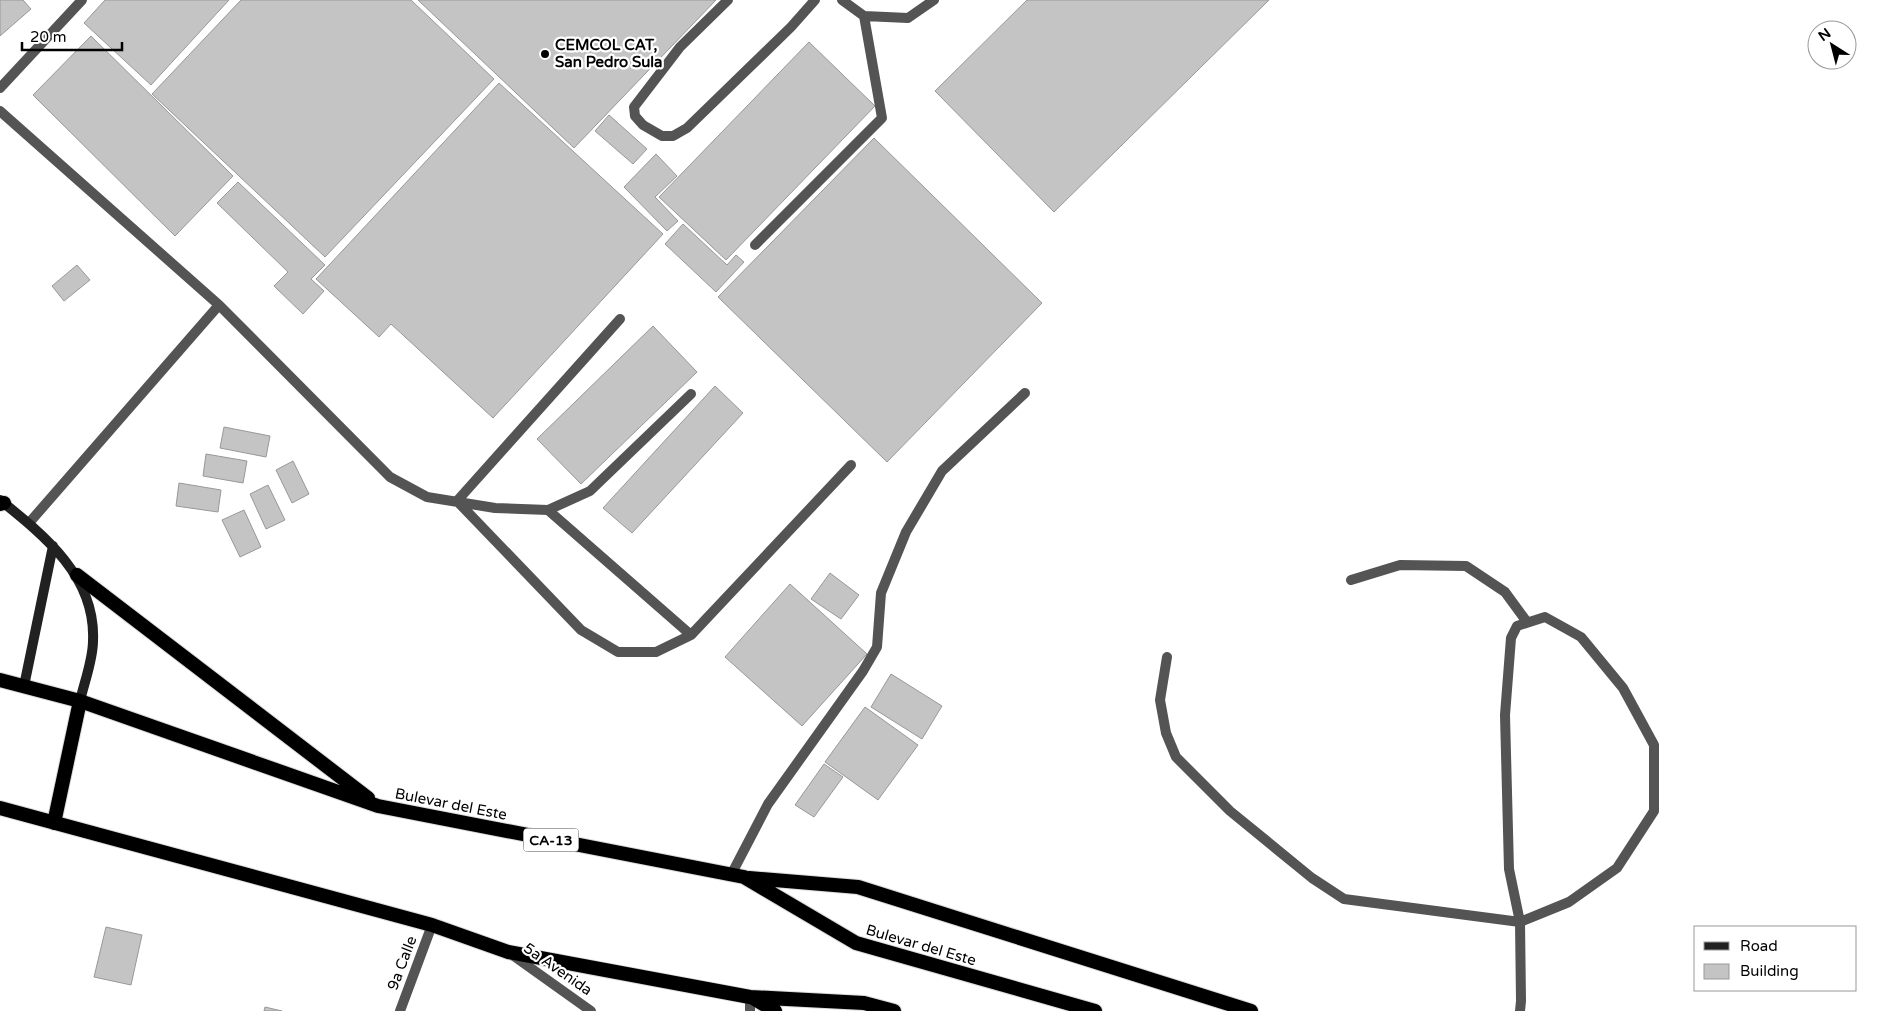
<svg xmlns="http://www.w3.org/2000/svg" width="1877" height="1011" viewBox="0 0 1877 1011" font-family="'Varela Round',sans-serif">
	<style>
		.building { fill: #c4c4c4; stroke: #989898 }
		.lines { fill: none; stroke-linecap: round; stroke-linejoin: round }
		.trunk-casing { stroke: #dbdbdb; stroke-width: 16 }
		.service { stroke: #545454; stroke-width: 10 }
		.minor { stroke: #545454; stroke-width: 10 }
		.secondary { stroke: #212121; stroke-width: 10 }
		.trunk { stroke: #000; stroke-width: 14 }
		.poi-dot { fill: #000; stroke: #fff; stroke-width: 2 }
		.labels { text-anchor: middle; stroke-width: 4.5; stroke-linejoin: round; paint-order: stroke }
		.shield { fill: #fff; stroke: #4c4c4c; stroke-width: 1 }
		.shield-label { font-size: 14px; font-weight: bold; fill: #000 }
		.poi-label { font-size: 15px; font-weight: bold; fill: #000; stroke: #fff; text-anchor: start }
		.street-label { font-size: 15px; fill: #000; stroke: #fff }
	</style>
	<rect width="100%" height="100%" fill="#fff"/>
	<!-- building -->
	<path class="building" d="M0 0H23L31 9 0 36Z
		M105 0H229L151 85 84 23Z
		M241 0H411L494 79 325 257 152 94Z
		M418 0H716L574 148Z
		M1027 0H1269L1054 212 935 91Z
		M91 36 233 176 175 236 33 95Z
		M809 42 875 106 726 260 659 197Z
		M499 83 663 234 493 418 391 324 379 337 316 279Z
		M609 115 647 149 633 164 595 131Z
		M874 138 1042 303 887 462 718 297Z
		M656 154 677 176 655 197 678 221 667 231 624 187Z
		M238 182 325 265 311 279 324 291 303 314 274 286 288 272 217 203Z
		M683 224 727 265 736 255 744 262 716 292 665 244Z
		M77 265 90 280 64 301 52 286Z
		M653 326 697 372 581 484 537 439Z
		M715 386 743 413 632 533 603 508Z
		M224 427 270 436 266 457 220 448Z
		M206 454 247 461 243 483 203 476Z
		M293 461 309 494 292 503 276 470Z
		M179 483 221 490 218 512 176 506Z
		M268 485 285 520 266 529 250 494Z
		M244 510 261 547 240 557 222 520Z
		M830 573 859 595 841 619 811 599Z
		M790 584 867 654 802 726 725 657Z
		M891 674 942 706 922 739 871 707Z
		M865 707 918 745 878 800 825 762Z
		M824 764 843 777 814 817 795 805Z
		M106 927 142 935 131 985 94 977Z
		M265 1007 282 1011H264Z"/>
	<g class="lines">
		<!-- trunk casing -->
		<g class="trunk-casing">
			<path id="trunk" d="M0 504 4 503
				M77 575 368 798
				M0 680 80 701 378 806 744 877 856 943 1095 1011
				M0 808 432 925 508 952 750 997 864 1003 894 1011
				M54 823 80 701
				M749 878 858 887 1251 1011
				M753 998 775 1011"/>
		</g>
		<!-- service -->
		<path class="service" d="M728 0 680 47 634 107 635 116 643 125 662 136H673L687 128 791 27 815 0
			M842 0 864 16 908 18 934 0
			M0 88 82 0
			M0 111 219 305 390 477 427 497 495 508 548 510 590 491 691 394
			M755 245 882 118 864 16
			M620 319 457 501 581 630 618 652H656L691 635 851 465
			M548 510 691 635
			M29 523 219 305
			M1351 580 1400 565 1466 566 1505 592 1527 622
			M1167 657 1160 700 1166 733 1176 757 1230 811 1312 878 1344 899 1520 922 1569 902 1617 868 1654 811V745L1623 688 1581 637 1545 617 1517 626 1511 638 1505 715 1509 869 1520 922 1521 1001 1520 1011
			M731 875 768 804 863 671 877 647 881 593 906 532 942 471 1025 393"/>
		<!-- minor -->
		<path class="minor" d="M511 954 591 1011
			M750 997V1011
			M400 1011 432 925"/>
		<!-- secondary -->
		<path class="secondary" d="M0 500C45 536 96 577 93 641 93 660 84 683 80 701
			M24 686 53 546"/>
		<!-- trunk -->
		<use href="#trunk" class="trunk"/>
	</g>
	<!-- markers -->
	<circle class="poi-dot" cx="545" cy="54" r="5"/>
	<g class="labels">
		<!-- shield labels -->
		<rect class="shield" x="523.5" y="828.5" width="55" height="23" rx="4"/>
		<g class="shield-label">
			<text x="551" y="845">CA-13</text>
		</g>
		<!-- poi labels -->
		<g class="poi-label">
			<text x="555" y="50">CEMCOL CAT,<tspan x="555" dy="17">San Pedro Sula</tspan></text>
		</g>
		<!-- street labels -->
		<g class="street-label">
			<text transform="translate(451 804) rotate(11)" y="5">Bulevar del Este</text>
			<text transform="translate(921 945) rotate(16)" y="5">Bulevar del Este</text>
			<text transform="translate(402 963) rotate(-69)" y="5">9a Calle</text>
			<text transform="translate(558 969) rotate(35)" y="5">5a Avenida</text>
		</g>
	</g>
	<!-- legend -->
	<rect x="1694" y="926" width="162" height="65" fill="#ffffff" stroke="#999999"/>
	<rect x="1704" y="942" width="25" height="8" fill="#212121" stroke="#999999"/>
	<text x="1740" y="951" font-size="15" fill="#000000">Road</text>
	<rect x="1704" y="964" width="25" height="15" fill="#c4c4c4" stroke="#999999"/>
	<text x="1740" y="976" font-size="15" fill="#000000">Building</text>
	<!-- north arrow -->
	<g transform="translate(1832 45) rotate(324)"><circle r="24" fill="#ffffff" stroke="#999999"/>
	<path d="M0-4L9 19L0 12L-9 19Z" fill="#000000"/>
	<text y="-8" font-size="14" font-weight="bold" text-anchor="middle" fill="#000000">N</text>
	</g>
	<!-- scale -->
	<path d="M22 42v8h100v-8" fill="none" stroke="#000000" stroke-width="2.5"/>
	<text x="30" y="42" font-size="15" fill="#000000" stroke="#ffffff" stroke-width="4" paint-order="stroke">20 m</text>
</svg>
